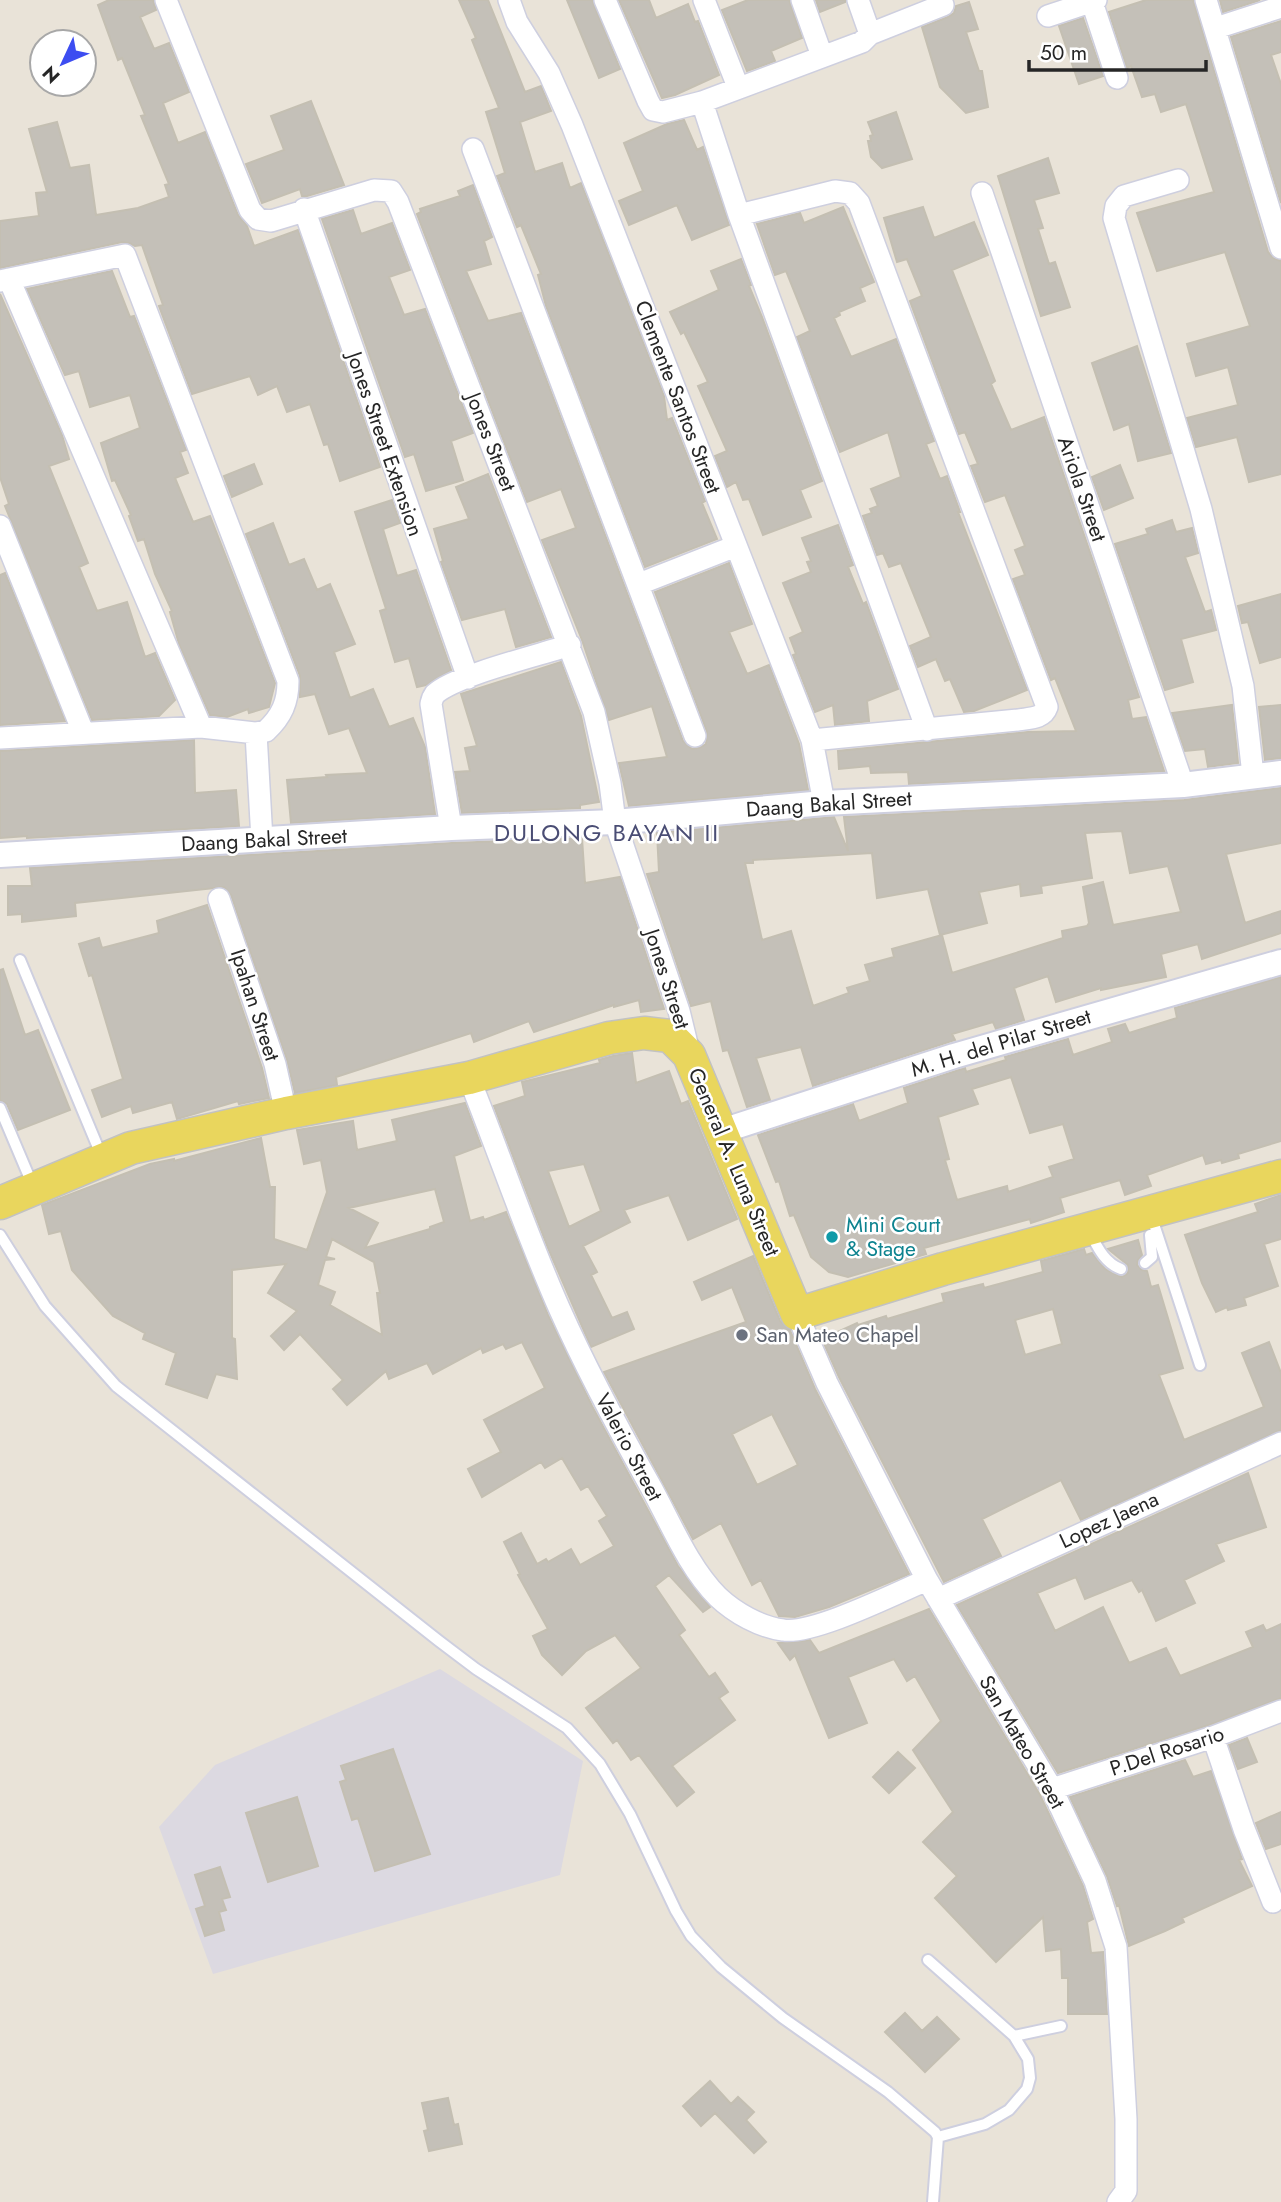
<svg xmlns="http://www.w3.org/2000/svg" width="1281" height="2202" viewBox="0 0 1281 2202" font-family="Jost,sans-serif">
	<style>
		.industrial { fill: #dcd9e1 }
		.building { fill: #c4c0b8; stroke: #c4bfb2; stroke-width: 2; fill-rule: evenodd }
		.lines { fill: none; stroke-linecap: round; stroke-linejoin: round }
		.service-casing { stroke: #cecfdf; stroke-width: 14 }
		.minor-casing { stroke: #cecfdf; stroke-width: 24 }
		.tertiary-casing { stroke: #cecfdf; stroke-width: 28 }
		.primary-casing { stroke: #c2c2c2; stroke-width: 35 }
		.service { stroke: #fff; stroke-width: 10 }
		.minor { stroke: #fff; stroke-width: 21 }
		.tertiary { stroke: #fff; stroke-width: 24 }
		.primary { stroke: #e9d65d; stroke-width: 32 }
		.culture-dot { fill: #0f9aa8; stroke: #fff; stroke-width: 2.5 }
		.worship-dot { fill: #6b7280; stroke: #fff; stroke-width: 2.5 }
		.labels { text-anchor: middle; stroke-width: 5; stroke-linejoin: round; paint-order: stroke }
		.street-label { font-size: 21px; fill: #262626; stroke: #fff }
		.culture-label { font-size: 21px; fill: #0d838f; stroke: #fff; text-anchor: start }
		.worship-label { font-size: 21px; fill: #5b616d; stroke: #fff; text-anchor: start }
		.quarter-label { font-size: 24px; letter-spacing: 2px; fill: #4a4d74; stroke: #fff }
	</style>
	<rect width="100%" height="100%" fill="#e9e3d8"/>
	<!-- industrial -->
	<path class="industrial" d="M440 1669 583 1761 560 1875 213 1974 159 1827 215 1765Z"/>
	<!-- building -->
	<path class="building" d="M109 0H153L156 10 140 17 154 49 169 43 189 92 163 103 178 143 205 132 238 215 247 226 254 246 298 230 380 467 340 481 328 444 324 445 310 404 287 412 277 386 258 395 250 376 192 394 159 306 163 305 142 245 135 246 129 243 122 242 0 268V221L39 216 36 193 47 192 29 129 57 122 70 168 89 165 96 215 138 208 169 197 165 185 169 184 141 116 145 115 122 58 118 60 98 5Z
		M459 0H488L525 92 541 86 551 111 520 122 535 172 562 163 570 188 581 183 664 396 667 420 672 418 705 501 702 503 717 539 645 567 546 306 538 275 541 274 521 225 517 227 497 176 505 173 486 112 499 108 472 40 476 38Z
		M567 0H592L620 69 599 78Z
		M619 0H649L656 18 688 4 695 22 698 21 719 75 675 95 662 98Z
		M748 0H789L802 38 771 51 775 61 747 71 722 10Z
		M816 0H845V2L820 12Z
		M1146 0H1193L1268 252 1273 258 1281 261V474L1249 482 1237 437 1196 447 1187 418 1238 405 1228 367 1196 376 1187 344 1250 326 1225 252 1157 271 1137 213 1214 192 1186 104 1161 112 1155 94 1142 97 1131 66 1127 68 1109 12Z
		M1220 0H1260L1223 12Z
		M969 2 978 29 966 32 979 71H982L988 107 966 113 940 87 922 27 948 17 954 13 956 6Z
		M1083 18 1103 76 1079 84 1059 26Z
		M1281 21V52L1271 55 1281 84V203L1231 37Z
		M311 101 344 185 307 196H302L300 189 262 203 246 164 284 150 271 116Z
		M896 112 912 159 882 168 871 157 868 141H871L870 136 873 135 868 122Z
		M684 120 697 150 703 147 729 225 692 240 677 205 629 225 619 201 643 191 624 143 667 124Z
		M1048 158 1059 193 1034 200 1043 228 1038 229 1049 264 1055 262 1070 307 1041 316 998 176Z
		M473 185 492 237 484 241 491 264 466 271 488 321 521 313 683 741 692 749 699 748 706 744 707 732 655 592 729 563 752 624 729 632 747 674 769 665 799 744 808 790 629 806 619 763 667 757 652 706 609 720 582 640 542 540 576 528 561 489 527 502 417 214 421 212 420 209 460 196 458 191Z
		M843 207 874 282 860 288 865 301 839 312 840 315 834 318 851 357 896 339 934 441 926 444 940 479 947 476 960 512H958L1027 690 974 711 964 712 950 679 945 681 936 659 918 667 910 646 931 637 901 563 889 567 883 553 877 555 863 516 872 513 870 509 878 506 871 489 901 477 888 432 840 452 797 337 810 331 786 271 775 275 757 224 800 213 804 223Z
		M923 207 934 238 974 222 988 255 952 270 995 381 991 384 1011 430 1044 417 1139 697 1128 700 1132 719 1146 717 1164 771 909 784 908 772 871 773 870 766 839 769 838 751 1028 732 1076 731 1055 678 1051 680 1013 579 1025 575 1015 550 1025 546 1005 495 985 502 971 466 978 464 965 432 959 434 910 301 922 296 907 259 897 262 884 218Z
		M353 210 361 234 392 223 410 270 389 277 404 315 425 309 473 433 451 441 463 480 426 491 414 454 405 457 322 219Z
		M741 259 751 285 749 286 762 317 822 481 800 490 811 517 763 535 749 499 743 500 736 482 727 487 715 456 727 451 698 386 708 382 684 332 681 334 670 312 719 290 711 271Z
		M112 271 130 317 134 316 186 450 180 452 188 473 175 478 193 522 210 516 275 683 269 707 249 713 248 709 227 717 210 715 179 644 170 612 172 611 155 574 144 539 138 541 129 516 131 515 115 480 112 481 101 443 140 428 130 395 90 407 79 371 65 375 27 289Z
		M0 294 62 435 69 459 49 466 88 563 79 567 97 611 127 602 145 657 155 653 175 700 159 716 92 720 5 506 9 504 0 477Z
		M1137 346 1171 453 1138 461 1129 424 1114 430 1092 363Z
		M254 464 262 484 232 497 224 476Z
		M1120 465 1133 498 1104 510 1092 477Z
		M488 474 551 637 516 647 505 609 462 620 441 562 443 561 434 529 469 519 456 487Z
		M392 500 400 523 383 529 397 576 416 570 451 670 426 685 417 687 409 658 395 662 380 611 386 609 355 512Z
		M1172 520 1176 532 1192 528 1198 553 1185 557 1205 612 1211 610 1216 630 1181 639 1193 682 1165 690 1115 544 1148 534 1146 529Z
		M273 523 289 565 304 559 317 590 330 584 355 644 334 652 350 698 373 689 389 727 413 718 425 747 435 814 291 823 287 780 327 777 326 775 367 773 349 728 329 734 315 694 300 697V676L246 534Z
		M838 525 853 565 848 567 863 604 866 602 898 689 867 701 869 721 835 725 833 705 815 712 793 655 796 654 790 638 803 632 783 583 811 572 807 562 811 561 802 538Z
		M5 573 65 721 0 725V575Z
		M1281 594V657L1260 663 1248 622 1242 623 1238 606Z
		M561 662 581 716 599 802 580 805V808L462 813 455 772 470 771 465 748 477 746 461 694Z
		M1232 705 1238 763 1208 767 1205 749 1185 751 1172 713Z
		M1281 705V758L1265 760 1259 707Z
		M194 740 195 793 236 790 239 826 27 838V836L0 838V751Z
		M1281 788V843L1226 854 1245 923 1281 911V933L1202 959 1198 944 1161 954 1166 977 1101 990V988L1056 1002 1048 976 1014 988 1024 1020 996 1029 993 1022 952 1034 955 1040 813 1086 801 1047 756 1058 770 1100 747 1107 728 1050 723 1051 711 1001 691 1006 647 874 659 872 657 833 834 817 848 851 844 817 1184 800ZM1122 831 1130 873 1168 866 1181 912 1113 925 1103 882 1083 887 1089 923 1087 926 1062 931 1063 938 952 973 942 935 892 949 894 957 865 965 870 981 847 988 849 993 813 1006 791 931 762 940 745 863H753V860L872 853 877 898 928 889 940 935 987 923 979 892 1020 884 1021 896 1042 893 1041 886 1092 878 1085 833Z
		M582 838 585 883 620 877 664 1009 641 1012 639 1000 614 1007V1005L534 1032 529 1021 474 1042 471 1033 336 1077 337 1085 295 1093 287 1060 231 895 224 887 75 903 76 916 22 922V914L8 915V886H32L30 868 452 843Z
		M207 905 262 1068 269 1098 239 1104 238 1101 177 1119 172 1102 133 1113 131 1106 102 1117 92 1090 123 1079 92 975 89 976 79 944 99 938 102 948 159 933 157 921Z
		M3 969 25 1035 38 1030 70 1110 18 1130 7 1104 0 1100V970Z
		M1281 977V1141L1238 1154 1239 1158 1222 1163 1221 1160 1206 1164 1203 1155 1147 1175 1151 1186 1125 1195 1120 1180 1060 1198 1064 1212 1031 1223 1030 1219 924 1248 926 1254 848 1277 829 1272 811 1257 794 1215 790 1216 779 1181 776 1182 758 1135 853 1104 859 1121 908 1103 904 1088 965 1068 966 1072 1006 1060 1005 1057 1068 1039 1073 1055 1112 1042 1108 1029 1125 1024 1129 1033 1177 1018 1175 1008ZM1011 1077 1030 1133 1063 1124 1074 1159 1049 1167 1053 1177 1008 1192 1007 1186 957 1200 945 1160 949 1159 938 1117 978 1104 972 1089Z
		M632 1053 636 1083 669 1071 681 1104 688 1101 737 1219 688 1240 669 1195 624 1210 630 1222 583 1246 597 1272 591 1275 612 1318 627 1312 634 1329 591 1347 548 1248 494 1106 525 1096 522 1082 600 1063 599 1060 613 1056ZM584 1164 601 1211 569 1227 548 1171Z
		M465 1103 481 1146 454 1156 470 1221 483 1217 484 1220 506 1212 548 1315 592 1406 678 1566 710 1607 703 1612 669 1575 655 1586 685 1630 679 1635 709 1677 715 1673 728 1692 719 1698 735 1720 672 1766 694 1792 677 1806 639 1755 631 1760 617 1740 613 1743 586 1708 641 1668 615 1635 586 1651 562 1675 542 1655 533 1636 548 1629 518 1575 520 1574 504 1542 521 1533 537 1564 546 1559 548 1562 571 1549 580 1565 614 1546 599 1521 607 1516 588 1486 581 1490 562 1458 545 1468 541 1462 482 1497 468 1469 501 1452 484 1420 545 1388 522 1342 506 1349 503 1344 483 1353 481 1348 433 1374 427 1363 389 1379 386 1371 347 1405 333 1389 343 1380 300 1334 284 1350 271 1336 297 1311 268 1293 286 1264 232 1270V1338L235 1339 237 1379 216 1374 207 1398 166 1384 176 1353 143 1339 145 1333 113 1316 72 1270 61 1231 49 1234 42 1205 150 1164 174 1159V1161L261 1138 270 1187H275L274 1239 307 1250 327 1192 321 1160 304 1164 297 1130 353 1121 357 1150 397 1141 392 1120ZM435 1189 444 1222 430 1227V1229L365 1248 378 1223 349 1208ZM332 1239 374 1262 380 1293H377L382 1335 330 1305 335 1292 318 1285 325 1260 335 1259 326 1257Z
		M1281 1195V1239L1264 1244 1278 1286 1244 1298 1246 1305 1228 1310 1227 1307 1216 1312 1202 1283 1185 1235 1258 1212 1255 1204Z
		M1138 1240 1142 1255 1138 1260 1137 1265 1142 1270 1147 1271 1151 1287 1158 1285 1183 1368 1159 1375 1184 1440 1264 1407 1242 1353 1269 1342 1281 1373V1430L1081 1520 1061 1480 982 1519 1001 1556 944 1582 839 1377 822 1339 857 1323 858 1325 886 1316 887 1319 944 1302 942 1294 983 1284 984 1288 1043 1272 1041 1261 1084 1249 1086 1255 1092 1253 1105 1269 1122 1277 1128 1273V1265L1108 1249ZM1053 1309 1062 1344 1025 1355 1015 1320Z
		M753 1256 780 1321 790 1330 815 1389 909 1574 829 1607 795 1617 779 1616 761 1580 752 1585 721 1523 693 1539 604 1372 746 1322 732 1287 702 1300 694 1282ZM772 1414 798 1465 757 1485 732 1434Z
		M1248 1473 1266 1527 1216 1544 1224 1561 1184 1580 1195 1603 1156 1621 1142 1590 1139 1592 1132 1580 1085 1599 1076 1577 1037 1593 1055 1631 1103 1607 1129 1663 1166 1648 1180 1676 1253 1647 1246 1632 1263 1625 1266 1631 1281 1624V1698L1209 1725 1058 1773 957 1605Z
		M929 1609 1040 1795 1083 1886 1093 1919 1087 1922 1091 1953 1103 1952 1107 2014H1068V1978H1062L1061 1949 1046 1951 1043 1917 996 1962 935 1898 957 1876 923 1842 953 1812 913 1750 941 1721 915 1676 907 1681 894 1659 848 1677 867 1723 829 1738 795 1655 790 1660 778 1643 810 1640 819 1653Z
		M1247 1738 1257 1762 1238 1769 1229 1745Z
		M393 1749 430 1854 375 1871 358 1818 352 1820 340 1782 346 1780 341 1766Z
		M898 1752 915 1768 889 1793 873 1777Z
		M1185 1760 1193 1777 1211 1771 1242 1859 1239 1860 1252 1886 1182 1918 1184 1922 1165 1931 1129 1946 1119 1905 1117 1906 1107 1876 1070 1797Z
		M297 1797 318 1866 268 1882 246 1813Z
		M1281 1812V1844L1266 1849 1256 1823Z
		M220 1867 230 1897 222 1899 226 1910 219 1912 224 1930 205 1936 196 1909 205 1906 195 1875Z
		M905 2013 922 2031 937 2017 959 2039 925 2072 885 2032Z
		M710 2081 731 2104 738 2097 754 2112 746 2120 766 2142 754 2153 715 2113 701 2126 683 2106Z
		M448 2098 454 2125 458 2124 462 2144 429 2151 424 2131 428 2130 422 2103Z"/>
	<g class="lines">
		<!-- service casing -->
		<g class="service-casing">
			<path id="service" d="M20 960 102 1157
				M0 1108 33 1186
				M1151 1215 1200 1365
				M1089 1231C1097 1246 1104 1263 1121 1269
				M0 1235 45 1306 116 1386 439 1641 476 1669 567 1728 600 1764 630 1814 676 1911 691 1936 721 1967 783 2018 888 2092 935 2132 938 2137 933 2202
				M1145 1263 1152 1257 1150 1235
				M928 1960 1014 2036 1028 2059 1030 2078 1027 2089 1009 2110 985 2124 938 2137
				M1014 2036 1061 2026"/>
		</g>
		<!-- minor casing -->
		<g class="minor-casing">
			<path id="minor" d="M166 0 250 210 258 219 271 221 374 190 391 191 398 202 594 712 610 783 615 822 679 1011 689 1052
				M509 0 517 22 549 73 572 125 812 740 824 803
				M605 0 648 101 653 110 663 112 702 102 862 42 870 34 858 0
				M704 0 738 87
				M802 0 822 56
				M1206 0 1281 248
				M1092 2 1117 78
				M1048 16 1096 0
				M1216 28 1281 7
				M870 34 943 5
				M702 102 739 215 927 730
				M473 149 695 736
				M1178 180 1124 196 1116 206 1114 218 1201 509 1243 686 1253 775
				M982 193 1183 785
				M304 209 468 678
				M739 215 835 191 850 193 859 203 1047 707C1043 719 1029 718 1018 720L812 740
				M9 279 201 727
				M0 281 125 255 288 681C288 702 282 716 266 731L256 733 262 840
				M0 526 83 732
				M639 584 736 546
				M0 738 201 727 256 733
				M451 828 431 704C432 699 432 698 435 694 456 675 540 655 570 645
				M219 899 275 1064 286 1113
				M469 1078C500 1155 526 1234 560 1310 587 1371 619 1430 652 1489 671 1524 689 1568 718 1597 735 1613 760 1627 783 1630 813 1635 896 1593 927 1580
				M797 1314 827 1383 927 1580 1052 1789 1095 1881 1116 1947 1126 2119V2191L1118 2202
				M938 1599 1281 1443
				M1213 1737 1244 1829 1273 1902
				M1052 1789 1213 1737 1281 1711"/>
		</g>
		<!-- tertiary casing -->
		<g class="tertiary-casing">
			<path id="tertiary" d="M0 855 451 828 615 822 824 803 1183 785 1281 773
				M722 1131 954 1056 1281 962"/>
		</g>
		<!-- primary casing -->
		<g class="primary-casing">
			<path id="primary" d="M0 1203 131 1148 286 1113 469 1078 609 1038 644 1033 670 1036 689 1055 797 1314 943 1269 1281 1176"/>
		</g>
		<!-- service -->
		<use href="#service" class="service"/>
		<!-- minor -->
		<use href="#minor" class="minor"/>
		<!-- tertiary -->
		<use href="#tertiary" class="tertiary"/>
		<!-- primary -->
		<use href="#primary" class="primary"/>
	</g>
	<!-- markers -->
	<circle class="culture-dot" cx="832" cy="1237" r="7"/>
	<circle class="worship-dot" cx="742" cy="1335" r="7"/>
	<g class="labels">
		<!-- street labels -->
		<g class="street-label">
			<text transform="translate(678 397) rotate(69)" y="7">Clemente Santos Street</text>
			<text transform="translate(491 442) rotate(69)" y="7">Jones Street</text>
			<text transform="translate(385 444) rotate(71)" y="7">Jones Street Extension</text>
			<text transform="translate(1082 489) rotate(71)" y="7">Ariola Street</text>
			<text transform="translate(829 804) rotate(-4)" y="7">Daang Bakal Street</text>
			<text transform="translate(264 840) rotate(-3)" y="7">Daang Bakal Street</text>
			<text transform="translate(667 979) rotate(72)" y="7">Jones Street</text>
			<text transform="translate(255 1005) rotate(72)" y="7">Ipahan Street</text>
			<text transform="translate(1001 1043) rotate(-17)" y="7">M. H. del Pilar Street</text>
			<text transform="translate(734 1162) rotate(67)" y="7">General A. Luna Street</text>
			<text transform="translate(629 1447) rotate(62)" y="7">Valerio Street</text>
			<text transform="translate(1109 1520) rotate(-25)" y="7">Lopez Jaena</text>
			<text transform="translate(1022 1742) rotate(60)" y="7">San Mateo Street</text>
			<text transform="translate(1167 1751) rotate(-18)" y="7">P.Del Rosario</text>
		</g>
		<!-- culture labels -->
		<g class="culture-label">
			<text x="846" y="1232">Mini Court<tspan x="846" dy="24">&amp; Stage</tspan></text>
		</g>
		<!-- worship labels -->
		<g class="worship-label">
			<text x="756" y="1342">San Mateo Chapel</text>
		</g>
		<!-- quarter labels -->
		<g class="quarter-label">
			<text x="607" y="841">DULONG BAYAN II</text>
		</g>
	</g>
	<!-- north arrow -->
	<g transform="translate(63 63) rotate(226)"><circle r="33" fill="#ffffff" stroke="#a8a8a8" stroke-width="2"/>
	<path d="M0-5L12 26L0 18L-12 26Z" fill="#3d4df1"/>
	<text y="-10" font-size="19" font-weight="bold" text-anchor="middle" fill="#262626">N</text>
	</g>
	<!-- scale -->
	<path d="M1029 60v10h177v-10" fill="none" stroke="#262626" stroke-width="3.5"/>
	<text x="1040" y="60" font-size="21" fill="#262626" stroke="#ffffff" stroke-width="5" paint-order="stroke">50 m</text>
</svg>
